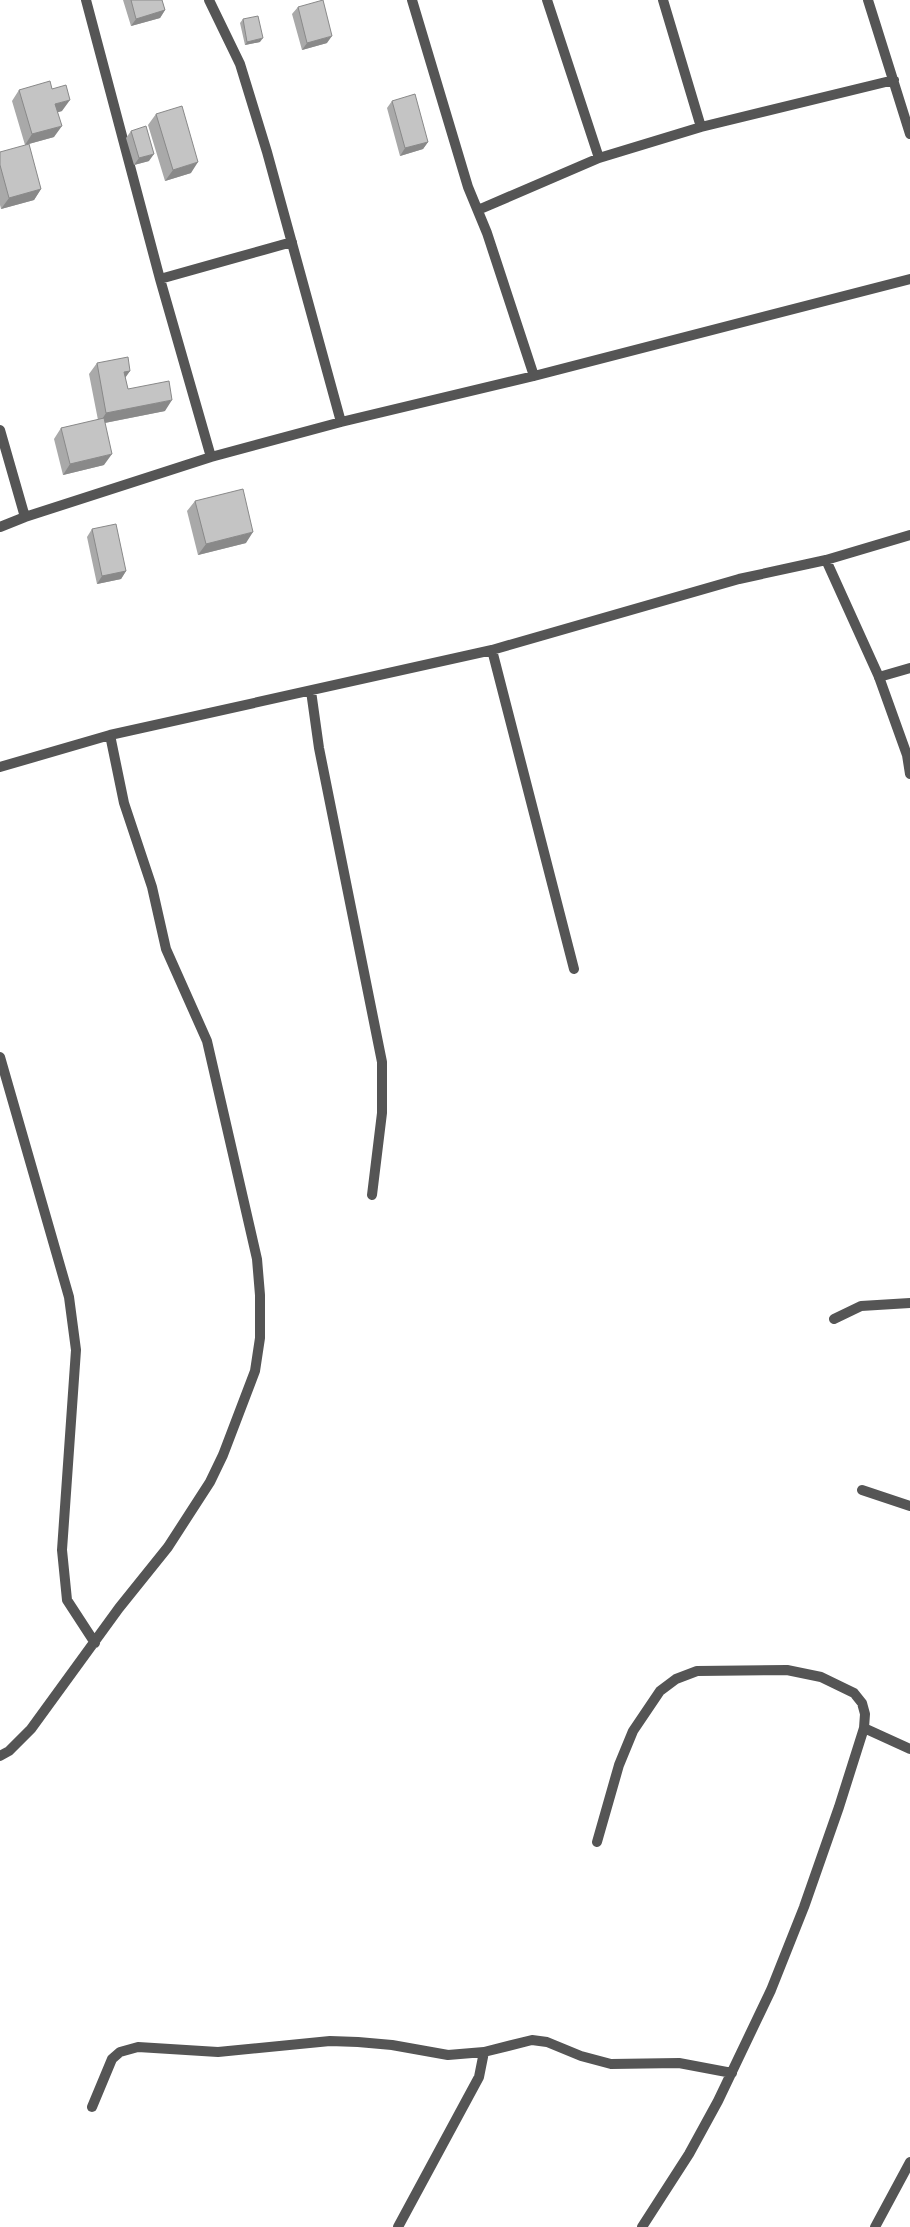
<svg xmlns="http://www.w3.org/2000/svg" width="910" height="2227" viewBox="0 0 910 2227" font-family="Ubuntu,sans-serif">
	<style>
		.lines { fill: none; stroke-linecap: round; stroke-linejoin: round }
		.lane { stroke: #555; stroke-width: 10 }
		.street { stroke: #555; stroke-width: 10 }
		.wall { fill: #a9a9a9 }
		.shaded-wall { fill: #898989 }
		.building { fill: #c4c4c4; stroke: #898989 }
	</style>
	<rect width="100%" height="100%" fill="#fff"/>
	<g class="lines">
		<!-- lane -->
		<path class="lane" d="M879 677 910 668"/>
		<!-- street -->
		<path class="street" d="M86 0 160 279 211 457
			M209 0 240 64 267 152 341 422
			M412 0 468 187 487 233 534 376
			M547 0 599 158
			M663 0 701 127
			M868 0 910 134
			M478 210 599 158 701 127 894 80
			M160 279 292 242
			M0 430 25 517
			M0 527 25 517 211 457 341 422 534 376 910 279
			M826 560 879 677 907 755 910 774
			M492 650 574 969
			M311 691 319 748 382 1062V1113L372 1195
			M0 767 110 735 492 650 739 579 826 560 910 535
			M0 1057 69 1297 76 1350 62 1550 67 1600 95 1643
			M834 1319 861 1306 910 1303
			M862 1490 910 1506
			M864 1728 910 1749
			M0 1756 9 1751 31 1729 119 1608 168 1547 210 1482 223 1455 255 1371 260 1338V1295L257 1259 207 1041 166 949 152 887 124 803 110 735
			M597 1842 619 1765 633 1731 660 1691 676 1679 697 1671 787 1670 821 1677 854 1693 862 1703 865 1714 864 1728 839 1807 804 1907 771 1990 718 2101 689 2154 642 2227
			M92 2107 112 2059 120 2052 138 2047 218 2052 330 2041 358 2042 392 2045 448 2055 484 2052 532 2040 547 2042 581 2056 611 2064 679 2063 732 2073
			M398 2227 479 2077 484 2052
			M875 2227 910 2162"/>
	</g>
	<!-- wall -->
	<path class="wall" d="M123 0H162L165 10 160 18 131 26Z
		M298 7 327 43 302 50 292 14Z
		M243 19 260 42 245 45 240 23Z
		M52 89 62 111 58 112 54 137 25 145 12 101 19 90Z
		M392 101 428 142 423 149 400 156 387 108Z
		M156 114 191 173 165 181 148 125Z
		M131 131 149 161 134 165 126 138Z
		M0 152 41 189 34 200 1 209 0 205Z
		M97 363 130 371 125 377 128 389 165 411 105 423 104 465 63 475 54 439 61 428 98 420 89 374Z
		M195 501 246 543 198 555 187 511Z
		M92 529 126 571 121 579 97 584 87 537Z"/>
	<!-- shaded-wall -->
	<path class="shaded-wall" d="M165 10 160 18 131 26 136 19Z
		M332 36 327 43 302 50 307 43Z
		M263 38 260 42 245 45 247 42Z
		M70 100 62 111 48 115 55 104Z
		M62 126 54 137 25 145 32 134Z
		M428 142 423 149 400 156 405 148Z
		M154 154 149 161 134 165 139 158Z
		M198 162 191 173 165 181 173 170Z
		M41 189 34 200 1 209 9 198Z
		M130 371 123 381 124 372Z
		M172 400 165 411 99 424 106 413Z
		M112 454 104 465 63 475 70 464Z
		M253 532 246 543 198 555 206 544Z
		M126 571 121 579 97 584 102 576Z"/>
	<!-- building -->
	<path class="building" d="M131 0H162L165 10 136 19Z
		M323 0 332 36 307 43 298 7Z
		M258 16 263 38 247 42 243 19Z
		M50 81 52 89 66 85 70 100 55 104 62 126 32 134 19 90Z
		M415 94 428 142 405 148 392 101Z
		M182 106 198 162 173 170 156 114Z
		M146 126 154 154 139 158 131 131Z
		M29 144 41 189 9 198 0 165V152Z
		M128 357 130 371 124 372 128 389 169 381 172 400 106 413 97 363Z
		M104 418 112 454 70 464 61 428Z
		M243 489 253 532 206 544 195 501Z
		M116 524 126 571 102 576 92 529Z"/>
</svg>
